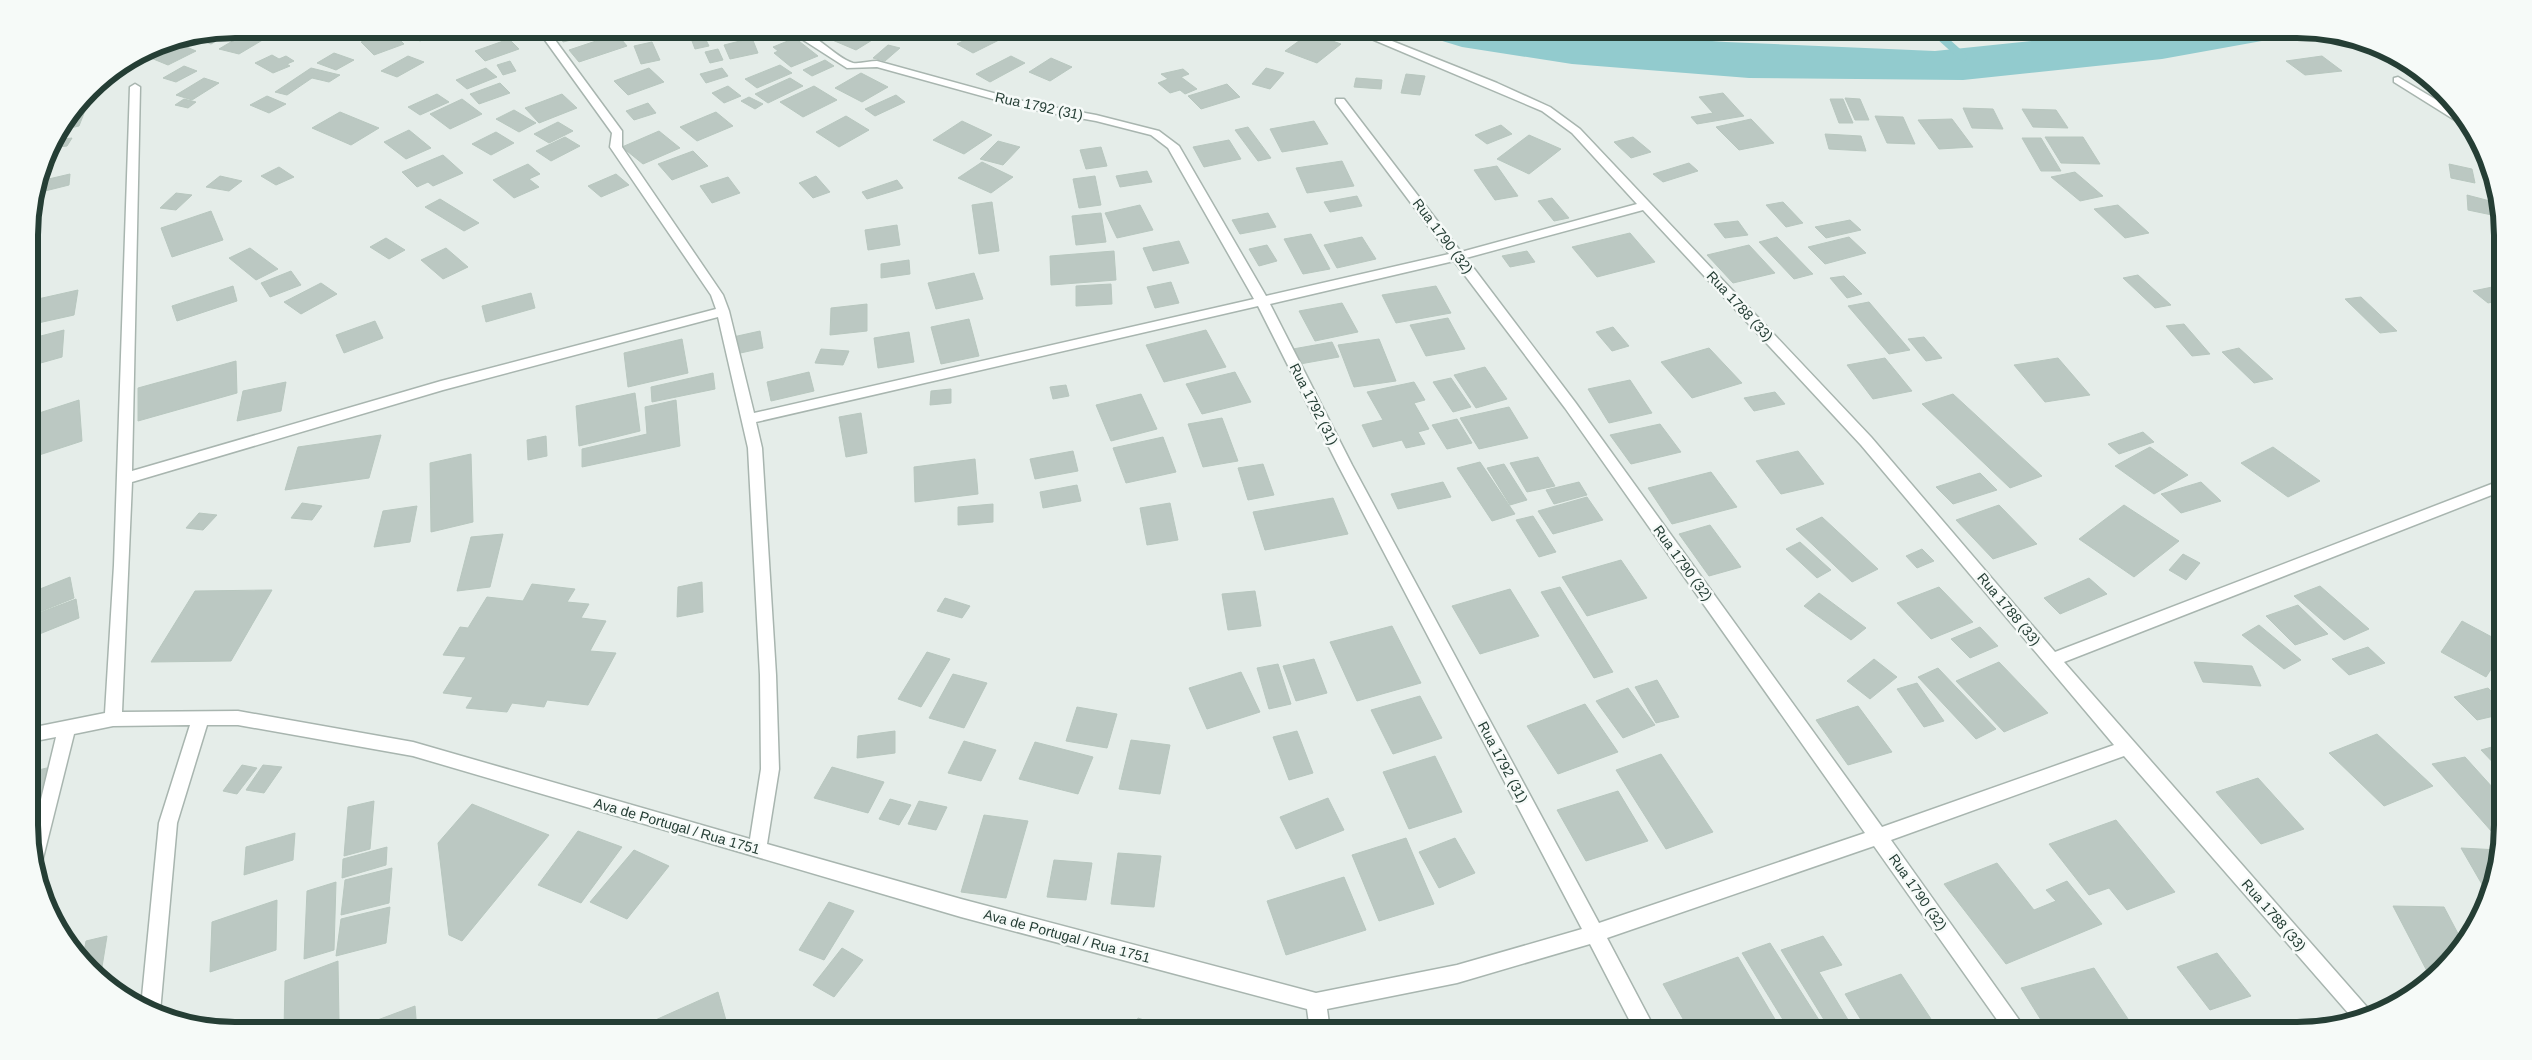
<svg xmlns="http://www.w3.org/2000/svg" width="2532" height="1060" viewBox="0 0 2532 1060" font-family="Arial,sans-serif">
	<style>
		.water { fill: #92cbce }
		.lines { fill: none; stroke-linecap: round; stroke-linejoin: round }
		.stream { stroke: #92cbce; stroke-width: 8 }
		.building { fill: #bbc8c2; stroke: #b8c7bf }
		.street-casing { stroke: #a8b5af; stroke-width: 3 }
		.street { fill: #fff; fill-rule: evenodd }
		.labels { text-anchor: middle; stroke-width: 5; stroke-linejoin: round; paint-order: stroke }
		.street-label { font-size: 14px; fill: #253e35; stroke: #f6faf8 }
		.rim { fill: none; stroke: #253e35; stroke-width: 6 }
	</style>
	<rect width="100%" height="100%" fill="#e5ede9"/>
	<!-- water -->
	<path class="water" d="M1403 29H1544L1726 42 1935 51 2147 29H2297L2312 32 2162 59 1963 80 1749 78 1572 64 1462 47Z"/>
	<g class="lines">
		<!-- stream -->
		<path class="stream" d="M1932 29 1963 57
			M2114 29 2129 40"/>
	</g>
	<!-- building -->
	<path class="building" d="M420 29H444L446 30 420 41 408 34Z
		M557 29H607L608 31 563 42Z
		M722 29H761L763 31 729 40Z
		M847 29H869L882 34 856 50 830 39Z
		M919 29H948L935 38 915 31Z
		M1007 29H1034L1019 37 1005 30Z
		M1210 29H1241L1242 30 1217 37Z
		M227 30 232 32 211 44 198 39 206 34Z
		M251 30 271 35 239 54 219 49Z
		M985 30 1001 39 973 53 957 44Z
		M392 32 404 44 374 55 361 42Z
		M1310 33 1341 44 1317 63 1285 51Z
		M617 34 627 46 579 62 569 50Z
		M705 38 709 46 695 49 692 41Z
		M752 38 758 53 730 59 724 45Z
		M795 38 818 56 791 67 774 53 778 51 773 47Z
		M509 39 519 49 485 61 475 51Z
		M173 41 196 51 168 65 141 54 163 43Z
		M652 42 660 60 641 64 634 46Z
		M888 45 900 48 885 61 873 58Z
		M718 49 723 60 710 63 705 52Z
		M334 53 354 60 336 70 317 63Z
		M272 55 279 59 286 56 294 61 287 64 290 66 273 73 255 63Z
		M408 56 424 62 397 77 381 71Z
		M1011 56 1025 63 990 82 976 74Z
		M2322 56 2342 71 2305 75 2286 61Z
		M1051 58 1072 67 1050 81 1029 72Z
		M825 60 834 66 812 76 803 70Z
		M510 61 516 71 503 75 497 65Z
		M780 65 792 73 757 88 745 79Z
		M184 66 197 71 176 82 163 78Z
		M311 68 340 75 329 82 312 78 287 95 275 92Z
		M486 68 497 77 467 89 456 80Z
		M649 68 664 82 628 95 614 81Z
		M722 68 728 76 706 83 700 74Z
		M1266 68 1284 73 1270 89 1252 84Z
		M1183 69 1189 74 1181 77 1197 89 1185 94 1180 90 1170 93 1158 83 1168 79 1161 74Z
		M861 73 888 87 862 102 835 88Z
		M1406 74 1425 76 1420 95 1401 93Z
		M204 78 219 83 192 100 176 95Z
		M790 78 803 86 768 103 755 94Z
		M1356 78 1382 80 1381 89 1354 87Z
		M500 83 510 93 479 104 470 94Z
		M1227 84 1240 97 1201 109 1188 96Z
		M728 86 741 96 724 103 712 93Z
		M814 86 837 100 803 117 780 102Z
		M1723 93 1744 116 1697 124 1691 117 1713 113 1699 97Z
		M437 94 449 102 420 115 408 107Z
		M562 94 577 108 539 123 525 108Z
		M896 95 905 102 875 116 865 109Z
		M267 96 286 104 269 113 250 105Z
		M749 97 763 104 755 109 741 101Z
		M1845 98 1860 99 1869 120H1855Z
		M184 99 196 102 188 108 175 105Z
		M462 99 482 114 450 129 430 114Z
		M1830 99H1843L1853 123H1839Z
		M88 103 79 126 61 130 80 104Z
		M648 103 656 113 634 120 626 111Z
		M1963 108 1993 109 2003 129 1972 128Z
		M2022 109 2056 110 2068 128 2033 127Z
		M514 110 536 123 519 132 496 119Z
		M340 112 379 128 351 145 312 128Z
		M716 112 733 126 697 141 680 127Z
		M846 116 869 130 839 147 816 132Z
		M1875 116 1903 117 1915 144 1887 143Z
		M1751 119 1774 143 1739 150 1716 127Z
		M1952 119 1973 147 1939 149 1918 120Z
		M962 121 992 135 964 154 933 140Z
		M1314 121 1328 144 1282 152 1270 129Z
		M558 122 573 131 549 143 534 134Z
		M1501 125 1512 134 1487 144 1475 135Z
		M1248 127 1271 158 1258 161 1235 130Z
		M409 130 431 148 406 159 384 142Z
		M659 131 680 148 643 164 622 147Z
		M496 132 514 143 491 155 472 144Z
		M1825 134 1861 136 1866 151 1829 149Z
		M1529 135 1561 149 1529 174 1497 159Z
		M565 137 580 146 551 161 536 151Z
		M1633 137 1651 152 1631 158 1614 142Z
		M2045 137H2083L2100 164 2061 163Z
		M72 138 67 146 49 148 54 140Z
		M2022 138H2041L2061 171H2041Z
		M1229 140 1241 159 1204 167 1193 147Z
		M998 141 1020 147 1003 165 980 159Z
		M1101 147 1107 166 1086 169 1080 150Z
		M693 151 708 166 672 180 658 164Z
		M443 155 463 173 433 186 428 182 417 187 402 172Z
		M1342 161 1354 186 1307 193 1296 168Z
		M982 162 1013 177 991 193 958 178Z
		M1689 163 1698 171 1663 182 1653 174Z
		M528 164 540 174 529 179 539 187 514 198 493 180Z
		M2449 164 2472 169 2475 183 2451 178Z
		M1497 166 1518 196 1495 200 1474 170Z
		M279 167 294 177 276 185 261 176Z
		M1147 171 1152 182 1120 187 1116 176Z
		M2075 172 2103 196 2080 201 2051 177Z
		M70 174 69 185 45 191 42 210 31 213 40 181Z
		M616 174 629 185 601 197 588 186Z
		M220 176 242 181 229 191 206 187Z
		M816 176 830 192 813 198 799 183Z
		M1095 176 1101 205 1079 208 1073 179Z
		M728 177 740 193 712 203 700 186Z
		M897 180 903 188 867 199 862 192Z
		M176 193 192 195 176 210 160 208Z
		M2467 195 2490 201 2492 215 2468 210Z
		M1357 196 1362 206 1330 212 1324 202Z
		M1552 198 1569 218 1554 221 1538 201Z
		M440 199 479 223 464 231 425 207Z
		M992 202 999 251 979 254 972 205Z
		M1783 202 1803 223 1786 227 1766 205Z
		M1140 205 1153 230 1117 238 1105 213Z
		M2118 205 2149 233 2125 238 2094 209Z
		M211 211 223 240 172 257 161 228Z
		M1101 213 1106 242 1076 245 1072 216Z
		M1268 213 1276 227 1240 234 1232 220Z
		M1850 220 1861 230 1826 238 1815 227Z
		M1738 221 1748 235 1725 238 1714 224Z
		M897 225 900 245 868 250 865 230Z
		M1630 233 1655 262 1597 277 1572 247Z
		M1311 234 1330 269 1303 274 1284 239Z
		M1362 237 1376 259 1337 268 1324 245Z
		M1777 237 1813 274 1794 279 1759 242Z
		M1849 237 1866 253 1825 264 1808 247Z
		M386 238 405 250 389 259 370 247Z
		M1179 241 1189 263 1153 271 1143 248Z
		M1267 245 1277 261 1259 266 1249 249Z
		M1749 245 1775 273 1733 283 1707 255Z
		M250 248 278 269 256 280 229 258Z
		M446 248 468 267 443 279 421 260Z
		M1114 251 1116 280 1051 285 1050 256Z
		M1527 251 1535 262 1510 267 1502 256Z
		M909 260 910 274 881 278V264Z
		M291 271 301 285 270 297 261 283Z
		M974 273 983 299 936 309 928 283Z
		M2138 275 2171 305 2155 308 2123 278Z
		M1844 276 1862 294 1847 298 1830 278Z
		M1171 282 1179 303 1155 308 1147 287Z
		M321 283 337 294 301 314 284 302Z
		M1111 284 1112 304 1076 306V286Z
		M2502 285V300L2488 303 2473 291Z
		M233 286 237 301 177 321 172 306Z
		M1436 286 1451 313 1396 323 1382 295Z
		M78 290 74 315 29 325V301Z
		M531 293 535 308 486 322 482 306Z
		M2361 297 2397 331 2380 333 2345 299Z
		M1869 302 1910 350 1889 354 1848 306Z
		M1342 303 1358 332 1315 341 1299 311Z
		M867 304V331L830 335 831 308Z
		M1448 318 1465 349 1426 356 1410 325Z
		M969 319 979 356 941 364 931 327Z
		M375 321 383 338 344 353 336 335Z
		M2184 324 2210 354 2192 356 2166 326Z
		M1613 327 1629 346 1612 351 1596 332Z
		M64 330 62 357 30 366 29 339Z
		M1206 330 1226 367 1164 382 1146 345Z
		M760 331 763 348 736 354 733 337Z
		M909 332 914 362 878 368 874 338Z
		M1924 337 1942 358 1926 361 1908 339Z
		M682 339 688 373 628 387 624 353Z
		M1379 339 1396 381 1354 387 1338 345Z
		M1332 342 1339 357 1300 364 1293 349Z
		M1709 348 1742 383 1692 398 1661 362Z
		M2239 348 2273 379 2254 383 2222 352Z
		M821 349 849 351 843 365 815 363Z
		M1885 358 1912 391 1873 399 1847 365Z
		M2058 358 2090 395 2045 402 2014 365Z
		M236 361 237 393 138 421V388Z
		M1485 367 1507 399 1476 408 1454 375Z
		M809 372 814 391 771 401 767 382Z
		M1235 372 1251 402 1202 414 1186 384Z
		M713 373 715 389 652 402 651 387Z
		M1451 378 1471 407 1453 412 1433 382Z
		M1630 380 1652 413 1609 423 1588 389Z
		M286 382 281 411 237 421 243 391Z
		M1414 382 1425 400 1414 403 1429 429 1418 432 1425 444 1406 448 1402 440 1373 447 1362 425 1383 420 1367 392Z
		M1066 385 1069 396 1053 399 1050 387Z
		M951 389V403L930 405 931 391Z
		M1775 392 1785 404 1754 411 1744 398Z
		M635 393 640 431 579 446 576 406Z
		M1141 394 1157 429 1111 441 1096 405Z
		M1953 394 2042 476 2010 488 1922 404Z
		M79 400 82 441 30 458V416Z
		M676 400 680 446 582 467V449L647 434 645 407Z
		M1509 407 1528 438 1479 449 1460 418Z
		M861 413 867 453 846 457 839 417Z
		M1222 418 1238 461 1203 467 1188 424Z
		M1457 419 1472 443 1447 449 1432 425Z
		M1660 424 1681 452 1631 464 1610 435Z
		M2143 432 2154 442 2119 454 2108 444Z
		M381 435 369 478 285 490 298 447Z
		M546 436 547 456 528 460 527 440Z
		M1163 437 1176 472 1126 483 1113 448Z
		M2150 447 2188 475 2154 494 2115 466Z
		M2273 447 2320 481 2288 497 2241 463Z
		M1073 451 1078 471 1035 479 1030 459Z
		M1798 451 1824 484 1781 494 1756 461Z
		M471 454 473 522 431 532 430 463Z
		M1538 457 1555 486 1527 492 1510 463Z
		M975 459 978 494 915 502 914 467Z
		M1480 462 1515 514 1492 521 1457 468Z
		M1263 464 1274 495 1248 500 1238 468Z
		M1504 464 1527 500 1510 505 1487 468Z
		M1711 472 1737 507 1672 524 1648 488Z
		M1980 473 1997 490 1953 504 1936 487Z
		M1443 482 1451 497 1398 509 1391 494Z
		M1579 482 1587 495 1554 504 1546 490Z
		M2201 482 2221 501 2181 513 2161 494Z
		M1077 485 1081 501 1043 508 1040 492Z
		M1587 497 1603 520 1553 534 1538 511Z
		M1333 498 1348 534 1265 550 1253 512Z
		M302 503 322 506 312 520 291 518Z
		M1170 503 1178 540 1147 545 1140 508Z
		M993 504V522L958 525V507Z
		M1999 505 2037 544 1993 559 1956 520Z
		M2124 505 2179 541 2134 577 2079 539Z
		M417 506 410 542 374 547 383 511Z
		M199 513 217 515 203 530 186 528Z
		M1533 516 1556 552 1539 557 1516 520Z
		M1822 517 1878 569 1852 582 1796 529Z
		M1710 525 1741 567 1709 576 1679 534Z
		M503 534 490 587 457 591 471 537Z
		M1800 542 1831 570 1817 578 1786 549Z
		M1922 549 1934 561 1917 568 1906 556Z
		M2183 554 2200 563 2186 580 2169 570Z
		M1621 560 1647 598 1587 616 1562 577Z
		M70 577 74 598 32 615 30 593Z
		M2089 578 2107 594 2060 614 2044 598Z
		M702 582 703 612 677 617 678 587Z
		M532 584 575 589 567 602 589 604 581 618 606 621 590 651 616 653 588 705 547 700 544 707 512 703 507 712 466 708 473 697 443 693 466 657 443 655 460 627 468 628 487 597 523 601Z
		M2320 586 2369 629 2344 640 2294 596Z
		M1560 587 1613 672 1594 678 1541 592Z
		M1939 587 1973 622 1931 639 1897 603Z
		M1510 589 1539 636 1480 654 1452 606Z
		M272 590 231 661 151 662 195 591Z
		M1255 591 1261 626 1228 630 1222 594Z
		M1819 593 1866 628 1851 640 1804 606Z
		M945 598 970 606 962 618 937 611Z
		M76 599 79 618 37 635 34 615Z
		M2298 605 2328 634 2295 645 2266 616Z
		M2462 621 2503 643V651L2486 677 2441 652Z
		M2259 625 2301 660 2284 669 2242 635Z
		M1392 626 1421 683 1357 701 1330 642Z
		M1980 627 1998 646 1970 658 1951 639Z
		M2368 647 2385 663 2349 675 2332 659Z
		M927 652 950 659 921 707 898 699Z
		M1314 659 1327 693 1296 701 1283 666Z
		M1874 659 1897 677 1870 699 1847 681Z
		M1999 662 2048 713 2004 732 1956 681Z
		M2194 662 2252 666 2261 686 2203 682Z
		M1278 664 1291 704 1269 709 1257 668Z
		M1938 668 1996 729 1976 739 1918 677Z
		M1241 672 1260 712 1207 729 1189 688Z
		M953 674 987 683 964 728 929 718Z
		M1657 680 1679 717 1656 723 1635 687Z
		M1917 683 1944 721 1924 727 1897 689Z
		M1628 688 1655 725 1623 738 1596 701Z
		M2488 688 2503 703V714L2477 720 2454 697Z
		M1420 696 1442 738 1393 754 1371 710Z
		M1585 704 1618 752 1558 774 1527 726Z
		M1858 706 1892 752 1848 765 1816 720Z
		M1077 707 1117 714 1107 748 1066 741Z
		M895 731V753L857 758 858 736Z
		M1297 731 1313 773 1289 780 1273 737Z
		M2377 734 2433 786 2384 806 2329 753Z
		M1131 740 1170 745 1160 794 1119 789Z
		M964 741 996 750 981 781 948 773Z
		M1035 742 1093 757 1078 794 1019 779Z
		M2503 744V773L2481 750Z
		M1661 754 1713 832 1666 849 1616 770Z
		M1435 756 1462 812 1409 829 1383 772Z
		M2465 757 2503 799V826L2500 841 2432 764Z
		M242 765 257 768 237 794 223 791Z
		M263 765 282 767 264 793 246 790Z
		M51 767 44 794 30 797V772Z
		M832 767 884 782 868 813 814 798Z
		M2258 778 2304 829 2261 844 2216 792Z
		M1618 791 1648 841 1586 861 1557 810Z
		M1328 798 1344 830 1296 849 1280 817Z
		M890 799 911 805 899 825 879 819Z
		M374 801 370 849 344 856 348 807Z
		M919 801 947 807 936 830 908 824Z
		M472 804 549 835 462 941 449 935 438 843Z
		M984 815 1028 821 1006 898 961 892Z
		M2116 820 2175 892 2127 910 2109 888 2089 895 2049 844Z
		M578 831 622 847 581 903 538 885Z
		M295 833 293 860 244 875 246 847Z
		M1406 838 1434 904 1379 921 1352 855Z
		M1455 838 1475 873 1439 888 1419 852Z
		M387 847 386 865 342 878 343 859Z
		M2461 848 2499 850 2490 893H2487Z
		M634 850 669 866 627 919 590 902Z
		M1118 853 1161 856 1154 907 1111 904Z
		M1054 860 1092 863 1086 900 1047 897Z
		M1997 863 2034 910 2056 901 2046 890 2067 881 2102 924 2006 964 1944 884Z
		M392 868 389 903 341 915 345 880Z
		M1344 877 1366 930 1286 955 1267 901Z
		M336 882 334 950 304 959 307 891Z
		M277 900 276 950 210 972 212 922Z
		M829 902 854 911 824 960 799 950Z
		M2393 906 2444 907 2464 945 2461 951 2436 974 2428 973Z
		M390 907 386 943 336 956 341 919Z
		M107 936 101 973 95 974 82 962 86 941Z
		M1823 936 1842 965 1819 972 1850 1023 1831 1031 1781 950Z
		M1770 943 1826 1031H1790L1742 953Z
		M842 948 863 960 834 997 813 985Z
		M2217 953 2251 996 2210 1010 2177 967Z
		M1738 957 1782 1031H1690L1663 984Z
		M338 961 339 1020 308 1031H284L285 981Z
		M2094 968 2136 1031H2048L2021 988Z
		M1901 974 1939 1031H1868L1845 994Z
		M718 992 729 1031H644L642 1026Z
		M415 1006 417 1031H348Z
		M1138 1018 1176 1031H1133Z"/>
	<g class="lines">
		<!-- street casing -->
		<g class="street-casing">
			<path id="street" d="M537 29H547L622 131V147L723 295 729 311 754 413 1254 299 1168 148 1151 135 1096 121 1029 109 877 67 847 68 794 34 782 37 777 34C800 12 831 57 853 63 860 64 870 61 877 61L1030 103 1096 115 1159 131 1179 146 1266 296 1449 254 1336 103V99H1344L1461 252 1637 204 1572 133 1542 111 1348 29H1362L1497 83 1550 107 1580 129 1871 437 2055 652 2502 480V491L2064 662 2374 1015 2356 1022 2124 756 1891 840 2027 1031H2005L1874 846 1607 938 1656 1031H1635L1590 944 1457 983 1327 1009 1330 1031H1310L1307 1009 961 917 413 756 238 725H207L177 823 160 1012 156 1016 141 1007 159 823 190 725 113 726 74 734 40 870 36 872 31 853V841L56 737 30 742V728L105 713 114 565 130 87 135 84 140 87 132 471 441 381 716 309 711 295 610 147 612 133ZM1643 210 1861 445 2114 745 1882 827 1575 402 1466 258ZM1454 261 1565 408 1865 833 1599 923 1352 465 1270 304ZM1258 306 1338 465 1582 929 1457 965 1316 993 961 899 767 844 779 769 776 675 762 448 756 422ZM718 317 748 448 760 675 761 769 750 839 413 742 238 711 122 712 132 482 443 390Z
				M1743 29 1892 31 1911 29 1893 37 1748 32Z
				M2398 77 2465 117 2472 128 2466 127 2394 82V78Z"/>
		</g>
		<!-- street -->
		<use href="#street" class="street"/>
	</g>
	<g class="labels">
		<!-- street labels -->
		<g class="street-label">
			<text transform="translate(1039 106) rotate(12)" y="5">Rua 1792 (31)</text>
			<text transform="translate(1443 236) rotate(53)" y="5">Rua 1790 (32)</text>
			<text transform="translate(1740 306) rotate(47)" y="5">Rua 1788 (33)</text>
			<text transform="translate(1314 404) rotate(63)" y="5">Rua 1792 (31)</text>
			<text transform="translate(1683 563) rotate(54)" y="5">Rua 1790 (32)</text>
			<text transform="translate(2009 609) rotate(50)" y="5">Rua 1788 (33)</text>
			<text transform="translate(1503 762) rotate(62)" y="5">Rua 1792 (31)</text>
			<text transform="translate(677 826) rotate(16)" y="5">Ava de Portugal / Rua 1751</text>
			<text transform="translate(1918 892) rotate(55)" y="5">Rua 1790 (32)</text>
			<text transform="translate(2274 915) rotate(49)" y="5">Rua 1788 (33)</text>
			<text transform="translate(1067 936) rotate(15)" y="5">Ava de Portugal / Rua 1751</text>
		</g>
	</g>
	<!-- crop -->
	<path d="M0 0H2532V1060H0ZM235 38H2297A197 197 0 0 1 2494 235V825A197 197 0 0 1 2297 1022H235A197 197 0 0 1 38 825V235A197 197 0 0 1 235 38Z" fill="#f6faf8" fill-rule="evenodd"/>
	<path class="rim" d="M235 38H2297A197 197 0 0 1 2494 235V825A197 197 0 0 1 2297 1022H235A197 197 0 0 1 38 825V235A197 197 0 0 1 235 38Z"/>
</svg>
